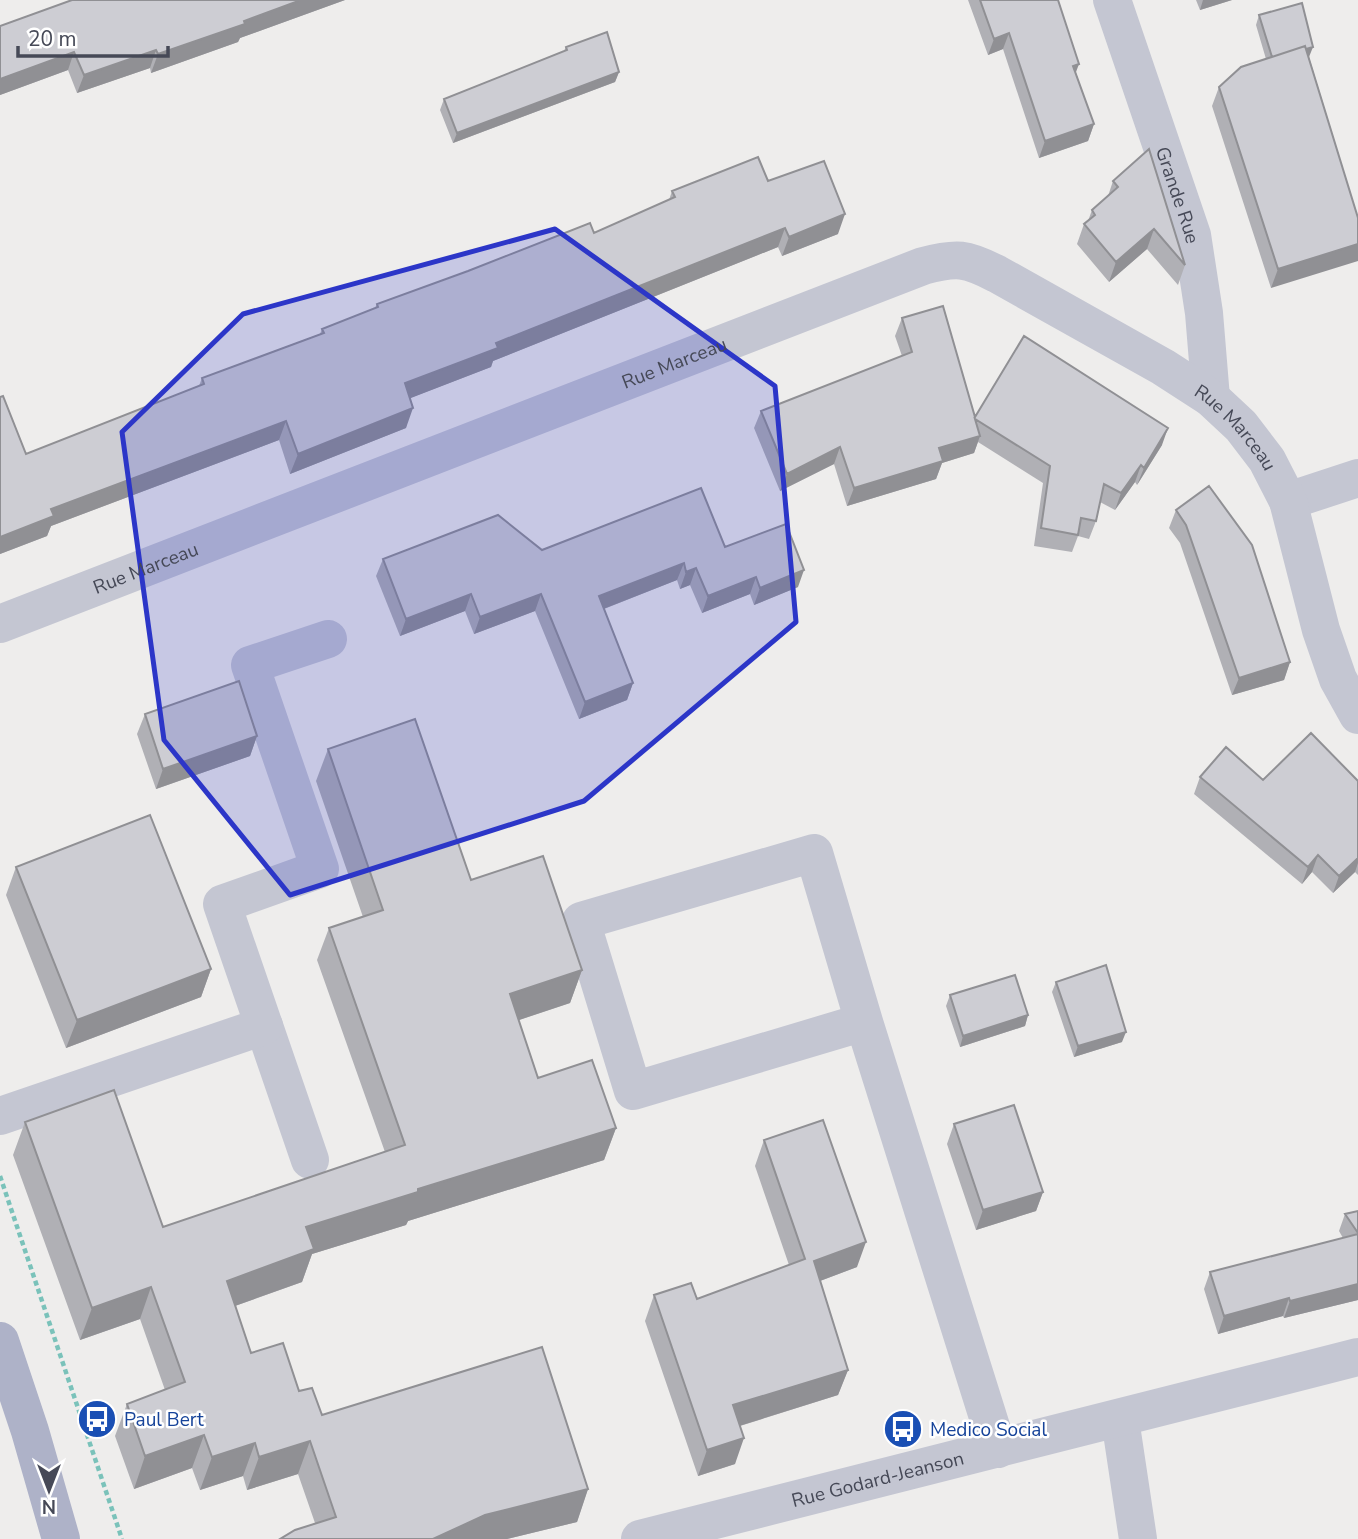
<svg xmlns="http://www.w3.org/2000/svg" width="1358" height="1539" viewBox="0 0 1358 1539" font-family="'Nunito Sans',sans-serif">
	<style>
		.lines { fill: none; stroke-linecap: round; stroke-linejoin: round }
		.path { stroke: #7ac2ba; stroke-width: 4.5; stroke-dasharray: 5 3.5; stroke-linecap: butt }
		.minor { stroke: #c4c6d2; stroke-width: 38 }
		.major { stroke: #aeb2c8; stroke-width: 38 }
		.wall { fill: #b0b0b5 }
		.shaded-wall { fill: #909094 }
		.building { fill: #cdcdd3; stroke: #909094; stroke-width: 2 }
		.marked { fill: #2c36c8; fill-opacity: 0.2; stroke: #2c36c8; stroke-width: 5; stroke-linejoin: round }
		.labels { text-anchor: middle; stroke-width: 5; stroke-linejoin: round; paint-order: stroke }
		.street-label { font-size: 19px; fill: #464957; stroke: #fff }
		.transit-label { font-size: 19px; fill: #164399; stroke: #fff; text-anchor: start }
	</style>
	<rect width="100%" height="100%" fill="#eeedec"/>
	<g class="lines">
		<!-- path -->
		<path class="path" d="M0 1176 122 1539"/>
		<!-- minor -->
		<g class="minor">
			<path id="s1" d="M1112 0 1192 235 1204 313 1211 398"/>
			<path d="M1288 501 1358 478"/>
			<path id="s2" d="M0 624 923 266C957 257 966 258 997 274L1163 367 1211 398 1241 426 1267 460 1288 501 1321 630 1338 679 1358 715"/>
			<path d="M864 1022 814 853 581 921 633 1091 864 1022 998 1449"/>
			<path d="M264 1026 310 1160"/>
			<path d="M0 1116 264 1026 222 904 320 869 250 665 328 639"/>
			<path d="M1120 1419 1138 1539"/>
			<path id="s3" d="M640 1539 1358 1357"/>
		</g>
		<!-- major -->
		<path class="major" d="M0 1341 30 1431 61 1539"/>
	</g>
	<!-- wall -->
	<path class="wall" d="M72 0H345L240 38 238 42 151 73 150 68 77 93 68 70 0 95V26Z
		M968 0H1058L1076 73 1094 124 1088 141 1039 158 1003 49 988 55Z
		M1196 0H1232L1200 10Z
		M1259 15 1309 57 1358 218 1271 288 1212 106 1219 87 1266 59 1256 25Z
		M566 47 619 72 615 82 453 143 440 110 444 99 564 51Z
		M768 181 838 234 782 256 778 247 493 361 491 367 410 398 406 428 290 474 279 440 51 526 47 536 0 554V397L26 454 199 386 202 378 320 334 322 329 375 308 377 304 594 233 669 200 672 191Z
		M1113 181 1185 265 1178 285 1147 249 1109 282 1077 244 1084 224 1088 221 1092 210 1108 196Z
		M902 318 975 417 1162 445 1137 485 1135 482 1115 510 1100 502 1096 521 1089 539 1078 536 1072 552 1034 546 1043 483 978 442 974 453 942 463 936 479 847 506 834 464 780 491 754 428 761 411 902 356 895 336Z
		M1176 510 1290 662 1284 680 1232 695 1180 543 1169 528Z
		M725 547 798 587 754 605 750 594 702 613 690 585 680 589 677 580 604 609 633 683 627 700 579 719 535 611 474 634 465 611 400 636 376 576 383 559 542 550Z
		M145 714 257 736 250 756 156 789 137 734Z
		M328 749 471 880 582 970 570 1003 519 1020 538 1078 616 1128 604 1160 408 1221 406 1225 312 1254 302 1282 235 1306 251 1353 299 1391 322 1415 588 1489 577 1522 507 1539H280L315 1523 298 1474 247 1490 243 1476 200 1490 192 1468 134 1489 115 1436 127 1404 165 1390 140 1319 80 1340 13 1155 25 1122 163 1227 385 1152 317 960 329 928 363 917 316 781Z
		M1200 777 1263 780 1358 781V875L1355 872 1333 893 1312 872 1302 884 1194 794Z
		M16 867 211 969 201 997 66 1048 6 895Z
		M1056 982 1122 1042 1074 1057 1052 992Z
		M950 995 1028 1015 1025 1026 960 1047 946 1006Z
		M954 1124 1043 1192 1036 1211 976 1230 947 1144Z
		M764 1140 857 1267 820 1281 848 1370 838 1395 740 1426 735 1464 698 1476 645 1321 654 1295 697 1299 789 1265 755 1166Z
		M1358 1211V1300L1284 1318 1283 1316 1218 1334 1204 1289 1210 1272 1343 1238 1339 1231 1345 1214Z"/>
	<!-- shaded-wall -->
	<path class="shaded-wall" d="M301 0H345L240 38 238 42 151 73 158 54 244 21Z
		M1203 0H1232L1200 10Z
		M1009 33 1003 49 988 55 994 39Z
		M1313 47 1309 57 1270 70 1273 60Z
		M156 50 150 68 77 93 84 75Z
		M74 52 68 70 0 95V79Z
		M1079 64 1073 80V66Z
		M619 72 615 82 453 143 457 133Z
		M1094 124 1088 141 1039 158 1045 141Z
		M845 214 838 234 782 256 789 237Z
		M785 228 778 247 493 361 491 367 398 403 405 383 496 343Z
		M1154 229 1147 249 1109 282 1116 262Z
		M1358 244V261L1271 288 1278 269Z
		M413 408 406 428 290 474 298 454Z
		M286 421 279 440 51 526 47 536 0 554V537L51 509Z
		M1168 428 1162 445 1137 485 1144 468Z
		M980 436 974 453 942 463 936 479 847 506 854 488 939 448Z
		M840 447 834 464 780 491 787 474Z
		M1141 465 1135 482 1115 510 1121 493Z
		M684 563 677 580 593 613 599 596Z
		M696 568 690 585 680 589 686 572Z
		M804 570 798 587 754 605 760 588Z
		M756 577 750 594 702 613 708 596Z
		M471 594 465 611 400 636 406 619Z
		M541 594 535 611 474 634 480 617Z
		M1290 662 1284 680 1232 695 1239 678Z
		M633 683 627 700 579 719 585 702Z
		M257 736 250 756 156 789 163 769Z
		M1318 855 1312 872 1302 884 1308 867Z
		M1358 858V863L1355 872 1333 893 1339 876Z
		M211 969 201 997 66 1048 77 1020Z
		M582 970 570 1003 498 1027 510 994Z
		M1028 1015 1025 1026 960 1047 963 1036Z
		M1126 1032 1122 1042 1074 1057 1078 1046Z
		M616 1128 604 1160 408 1221 406 1225 312 1254 302 1282 215 1313 227 1281 306 1227 418 1189Z
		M1043 1192 1036 1211 976 1230 983 1210Z
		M866 1242 857 1267 804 1287 814 1261Z
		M1358 1284V1300L1284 1318 1290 1301Z
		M151 1287 140 1319 80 1340 92 1308Z
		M1289 1298 1283 1316 1218 1334 1224 1316Z
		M848 1370 838 1395 723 1431 733 1405Z
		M204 1435 192 1468 134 1489 145 1456Z
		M744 1438 735 1464 698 1476 707 1450Z
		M310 1441 298 1474 247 1490 259 1457Z
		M255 1443 243 1476 200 1490 212 1457Z
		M588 1489 577 1522 507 1539H433L485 1515Z"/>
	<!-- building -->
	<path class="building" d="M72 0H301L244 21 245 24 158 54 156 50 84 75 74 52 0 79V26Z
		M980 0H1058L1079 64 1073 66 1094 124 1045 141 1009 33 994 39Z
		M1302 3 1313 47 1306 49 1305 46 1272 57 1259 15Z
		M607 32 619 72 457 133 444 99 567 50 566 47Z
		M1305 46 1358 218V244L1278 269 1219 87 1241 67Z
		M1149 149 1185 265 1154 229 1116 262 1084 224 1095 215 1092 210 1118 187 1113 181Z
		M758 157 768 181 824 161 845 214 789 237 785 228 496 343 498 348 405 383 413 408 298 454 286 421 51 509 54 516 0 537V397L3 396 26 454 204 384 202 378 324 333 322 329 378 307 377 304 468 271 590 223 594 233 675 197 672 191Z
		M943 306 975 417 1024 336 1168 428 1144 468 1141 465 1121 493 1104 484 1096 521 1081 518 1078 535 1041 528 1050 466 975 419 980 436 939 448 943 461 854 488 840 447 787 474 761 411 912 352 902 318Z
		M1209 486 1252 545 1290 662 1239 678 1186 525 1176 510Z
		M701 488 725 547 786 524 804 570 760 588 756 577 708 596 696 568 686 572 684 563 599 596 633 683 585 702 541 594 480 617 471 594 406 619 383 559 498 515 542 550Z
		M239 681 257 736 163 769 145 714Z
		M415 719 471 880 543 856 582 970 510 994 538 1078 592 1060 616 1128 418 1189V1192L306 1227 314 1249 227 1281 251 1353 283 1343 299 1391 312 1388 322 1415 542 1347 588 1489 485 1515 433 1539H280L295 1530 336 1517 310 1441 259 1457 255 1443 212 1457 204 1435 145 1456 127 1404 185 1382 151 1287 92 1308 25 1122 114 1090 163 1227 405 1145 329 928 383 910 328 749Z
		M1311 733 1358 781V858L1339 876 1318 855 1308 867 1200 777 1226 747 1263 780Z
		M150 815 211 969 77 1020 16 867Z
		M1106 965 1126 1032 1078 1046 1056 982Z
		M1015 975 1028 1015 963 1036 950 995Z
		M1014 1105 1043 1192 983 1210 954 1124Z
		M823 1120 866 1242 814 1261 848 1370 733 1405 744 1438 707 1450 654 1295 691 1283 697 1299 805 1259 764 1140Z
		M1358 1211V1233L1345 1214Z
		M1358 1234V1284L1290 1301 1289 1298 1224 1316 1210 1272Z"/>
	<!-- marked area -->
	<path class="marked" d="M555 229 775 386 796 622 584 801 290 895 164 740 122 432 243 314Z"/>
	<!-- icons -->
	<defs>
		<g id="bus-disc" transform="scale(2.0125)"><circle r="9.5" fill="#1a4fb4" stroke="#fff"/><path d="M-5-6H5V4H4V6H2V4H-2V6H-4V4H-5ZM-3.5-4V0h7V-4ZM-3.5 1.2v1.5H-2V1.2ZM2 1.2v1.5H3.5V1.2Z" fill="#fff"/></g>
	</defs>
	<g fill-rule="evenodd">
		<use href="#bus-disc" x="97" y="1419"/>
		<use href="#bus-disc" x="903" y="1429"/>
	</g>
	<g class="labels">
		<!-- street labels -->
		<g class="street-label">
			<text dy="7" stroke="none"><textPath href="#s1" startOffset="206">Grande Rue</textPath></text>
			<text dy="7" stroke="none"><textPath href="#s2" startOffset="723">Rue Marceau</textPath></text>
			<text dy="7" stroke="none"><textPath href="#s2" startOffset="1353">Rue Marceau</textPath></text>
			<text dy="7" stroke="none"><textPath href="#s2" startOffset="156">Rue Marceau</textPath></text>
			<text dy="7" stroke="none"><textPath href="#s3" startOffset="245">Rue Godard-Jeanson</textPath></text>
		</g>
		<!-- transit labels -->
		<g class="transit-label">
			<text x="124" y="1426">Paul Bert</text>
			<text x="930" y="1436">Medico Social</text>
		</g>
	</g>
	<!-- north arrow -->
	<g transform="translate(49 1490) rotate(180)" stroke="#ffffff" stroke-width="5" paint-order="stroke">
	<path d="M0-5L12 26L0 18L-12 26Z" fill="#464957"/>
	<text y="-10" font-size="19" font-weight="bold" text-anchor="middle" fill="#464957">N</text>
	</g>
	<!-- scale -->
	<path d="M18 46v10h150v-10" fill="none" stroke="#464957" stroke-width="3.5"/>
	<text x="28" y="46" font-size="21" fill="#464957" stroke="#ffffff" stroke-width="5" paint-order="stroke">20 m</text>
</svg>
